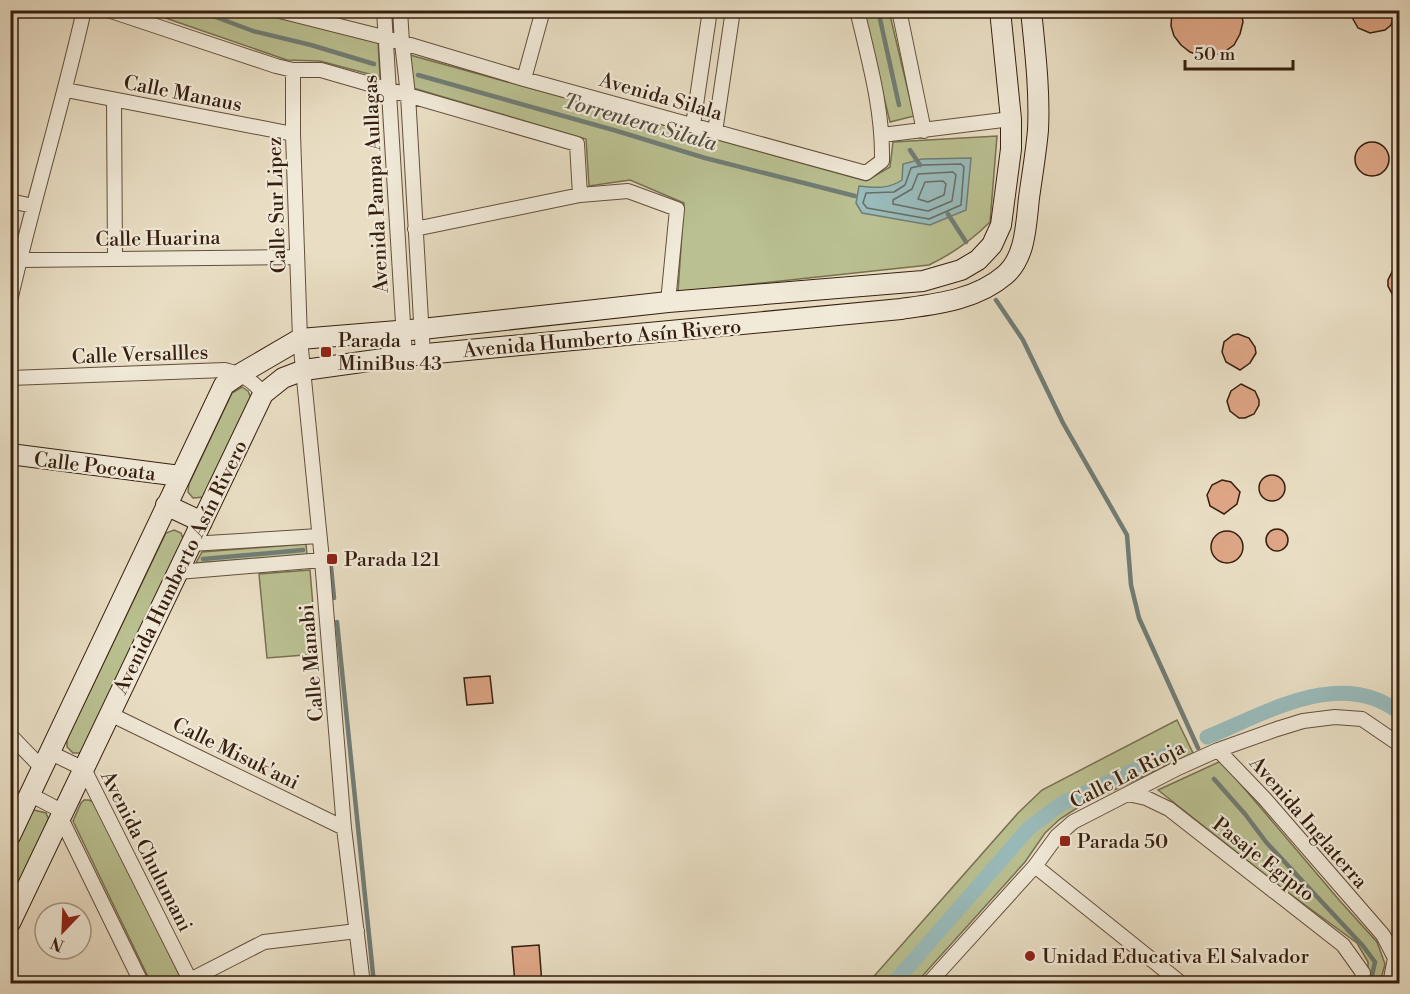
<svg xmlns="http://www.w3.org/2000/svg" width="1410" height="994" viewBox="0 0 1410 994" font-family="'Libre Bodoni',serif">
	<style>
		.green { fill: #bac091; stroke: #787050; stroke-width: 1.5 }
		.water { fill: #9bb; stroke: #717d76; stroke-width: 1.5 }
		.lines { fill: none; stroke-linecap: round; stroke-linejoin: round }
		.shore { stroke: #686d64; stroke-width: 1.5 }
		.stream { stroke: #717d76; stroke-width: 4.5 }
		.canal { stroke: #9bb; stroke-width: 15 }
		.building { fill: #dea686; stroke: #361f0e; stroke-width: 1.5 }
		.street-casing { stroke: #634f3c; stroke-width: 16 }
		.secondary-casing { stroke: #361f0e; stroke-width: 22 }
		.street { stroke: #f1ead9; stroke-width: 14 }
		.secondary { stroke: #f1ead9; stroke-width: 20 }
		.poi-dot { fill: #8f2418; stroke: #f1ead9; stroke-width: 2 }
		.labels { text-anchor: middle; stroke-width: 4.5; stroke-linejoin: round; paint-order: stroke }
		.street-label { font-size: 20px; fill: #361f0e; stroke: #f1ead9 }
		.poi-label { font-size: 20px; fill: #361f0e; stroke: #f1ead9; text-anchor: start }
		.water-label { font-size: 21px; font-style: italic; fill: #544e42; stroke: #f1ead9 }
	</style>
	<rect width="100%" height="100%" fill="#e9dec4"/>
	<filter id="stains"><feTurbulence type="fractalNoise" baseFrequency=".00333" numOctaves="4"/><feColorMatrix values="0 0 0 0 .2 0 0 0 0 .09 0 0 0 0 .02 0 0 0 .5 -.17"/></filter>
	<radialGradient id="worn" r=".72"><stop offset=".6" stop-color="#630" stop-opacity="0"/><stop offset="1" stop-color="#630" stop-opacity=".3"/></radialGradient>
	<!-- green -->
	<path class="green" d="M145 11H261L378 41 380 77 320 61 287 60Z
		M863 11H889L914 116 890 122Z
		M410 55 866 181 890 167 893 142 997 136 990 222C972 240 952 254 929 265L678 292 684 203 630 180 589 186 586 139 413 88Z
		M242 387 248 391 251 398 205 497 193 498 188 492 189 484 232 393Z
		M174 530 181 533 184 541 81 753H73L67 747V739L164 537 166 533Z
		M306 544 307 555 196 563 202 552Z
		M310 570 317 654 267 658 259 574Z
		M1177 720 1193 753 1080 806 1060 819 1045 833 1025 862 916 983H868L1018 813 1042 790Z
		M1221 761 1340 901 1377 942 1385 964 1380 983H1364L1368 975V962L1357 943 1283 889 1158 790Z
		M84 800H89L97 804 183 983H151L73 821 81 803Z
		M34 810 46 813 49 820 11 903 10 854 29 816Z"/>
	<!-- water -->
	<path class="water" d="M971 158 966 210 930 225 862 213 856 203 859 186C875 188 889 189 902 180L903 164 922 159Z"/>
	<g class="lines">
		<!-- shore -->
		<path class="shore" d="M961 164 964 167 961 205 929 219 867 208 863 203 866 193 894 192 905 185 911 168 923 165Z
			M953 172 956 175 952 201 928 211 893 204V200L912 189 918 174Z
			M943 181 946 184 944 195 928 202 918 199 925 182Z"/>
		<!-- stream -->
		<path class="stream" d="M197 10 253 31 311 45 374 64
			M878 10 899 105
			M418 75 617 131 705 158 855 196
			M910 150 920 165
			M948 214 966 242
			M996 300 1023 340 1063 423 1127 535 1131 585 1139 618 1198 748
			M203 559 303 550
			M331 567 334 598
			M337 622 374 984
			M1214 779 1245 814 1266 842 1363 946 1375 962 1370 984"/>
		<!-- canal -->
		<path class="canal" d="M1207 737C1265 714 1341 666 1400 713
			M893 984 1029 828 1061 804 1173 752"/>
	</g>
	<!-- building -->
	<path class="building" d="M1172 10H1241L1243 22 1240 34 1234 45 1224 52 1212 56H1201L1190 52 1181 45 1174 36 1171 26Z
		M1348 10H1395L1391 25 1385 30 1370 33 1358 28Z
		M1355 159a17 17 0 1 1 34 0a17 17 0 1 1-34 0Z
		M1400 256V309L1388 286V280Z
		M1238 334 1249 338 1255 347 1256 353 1250 363 1240 370 1226 362 1222 352 1224 342 1233 335Z
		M1241 384 1255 391 1259 400V405L1254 414 1245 418H1239L1230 411 1227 401 1231 391Z
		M1259 488a13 13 0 1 1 26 0a13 13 0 1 1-26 0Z
		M1222 480 1231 482 1240 492 1237 504 1224 514 1210 506 1207 495 1212 485Z
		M1266 540a11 11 0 1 1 22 0a11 11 0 1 1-22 0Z
		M1211 547a16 16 0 1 1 32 0a16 16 0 1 1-32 0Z
		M490 676 493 703 467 705 464 678Z
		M539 945 542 984H515L512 947Z"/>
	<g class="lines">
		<!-- street casing -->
		<g class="street-casing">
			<path id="street" d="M108 10 276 66 293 70H321L577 144 580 195
				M276 10 387 38 524 79 866 173 882 161C883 109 869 61 857 10
				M384 10 405 356
				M400 10 402 43 408 95 423 355
				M899 10 924 131
				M293 70V134L300 339 322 560 344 828 363 984
				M524 79 543 10
				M66 90 293 134
				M114 100 115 258
				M693 125 710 10
				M715 132 733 10
				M882 135 1011 119
				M10 201 33 206
				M415 229 580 195 628 191 677 209 668 302
				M20 260 297 257
				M10 301C32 204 62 108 84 10
				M10 378 225 370C241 374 253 380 263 394
				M191 544 319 536
				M178 572 322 560
				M110 714 344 828
				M10 735 43 769
				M1218 750 1265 799 1383 935 1395 958 1390 984
				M51 753 84 769 192 984
				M1128 794 1146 798 1169 809 1343 945 1363 973 1360 984
				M31 795 56 808 142 984
				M1035 866 1182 984
				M190 980 264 942 357 931
				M928 984 1035 866 1057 836 1073 822 1178 768 1218 750 1277 729 1303 721 1335 717 1362 719 1400 745"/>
		</g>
		<!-- secondary casing -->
		<g class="secondary-casing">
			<path id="secondary" d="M10 454 180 476
				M166 505 202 522
				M10 836 224 385 240 374 300 339 422 329 668 302 923 281 961 270 978 260 992 245 1001 225 1011 149V119L1000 10
				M10 923 263 394 283 378 304 370 405 356 901 309C936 304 976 300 1005 275 1026 257 1026 224 1029 198 1032 176 1036 153 1038 130 1040 91 1035 50 1031 10"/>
		</g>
		<!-- street -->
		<use href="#street" class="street"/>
		<!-- secondary -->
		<use href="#secondary" class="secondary"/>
	</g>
	<!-- markers -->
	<g class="poi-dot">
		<rect x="320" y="346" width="12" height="12" rx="3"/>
		<rect x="326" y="553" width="12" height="12" rx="3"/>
		<rect x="1059" y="835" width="12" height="12" rx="3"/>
		<circle cx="1030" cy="956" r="6"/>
	</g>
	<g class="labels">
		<!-- street labels -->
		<g class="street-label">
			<text transform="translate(183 93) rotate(11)" y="7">Calle Manaus</text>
			<text transform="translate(661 96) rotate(16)" y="7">Avenida Silala</text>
			<text transform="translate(375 184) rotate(-93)" y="7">Avenida Pampa Aullagas</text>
			<text transform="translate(276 205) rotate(-92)" y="7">Calle Sur Lipez</text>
			<text transform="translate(158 238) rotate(-1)" y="7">Calle Huarina</text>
			<text transform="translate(602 338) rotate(-5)" y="7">Avenida Humberto Asín Rivero</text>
			<text transform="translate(140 354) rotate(-2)" y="7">Calle Versallles</text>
			<text transform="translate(95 466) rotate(7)" y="7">Calle Pocoata</text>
			<text transform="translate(180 567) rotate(-64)" y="7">Avenida Humberto Asín Rivero</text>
			<text transform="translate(311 663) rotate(-95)" y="7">Calle Manabi</text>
			<text transform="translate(236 753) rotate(26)" y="7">Calle Misuk'ani</text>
			<text transform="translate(1127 774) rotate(-27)" y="7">Calle La Rioja</text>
			<text transform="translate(1309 822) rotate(49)" y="7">Avenida Inglaterra</text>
			<text transform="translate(147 851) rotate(63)" y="7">Avenida Chulumani</text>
			<text transform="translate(1264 859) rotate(38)" y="7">Pasaje Egipto</text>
		</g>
		<!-- poi labels -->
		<g class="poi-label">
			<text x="338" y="347">Parada<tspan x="338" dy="23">MiniBus 43</tspan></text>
			<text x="344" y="566">Parada 121</text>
			<text x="1077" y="848">Parada 50</text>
			<text x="1042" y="963">Unidad Educativa El Salvador</text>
		</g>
		<!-- water labels -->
		<g class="water-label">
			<text transform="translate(640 122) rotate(16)" y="7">Torrentera Silala</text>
		</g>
	</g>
	<!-- margin -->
	<rect width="1410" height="994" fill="none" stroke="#e9dec4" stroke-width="36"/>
	<rect x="12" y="12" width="1386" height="970" fill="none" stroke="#361f0e" stroke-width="3"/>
	<rect x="18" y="18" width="1374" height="958" fill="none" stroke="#361f0e" stroke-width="1.5"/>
	<!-- north arrow -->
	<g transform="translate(63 931) rotate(203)"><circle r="28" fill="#f1ead9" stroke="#a69988" stroke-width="1.5"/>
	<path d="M0-4.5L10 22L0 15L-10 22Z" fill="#8f2418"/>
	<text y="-9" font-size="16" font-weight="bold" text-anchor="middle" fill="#361f0e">N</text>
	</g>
	<!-- scale -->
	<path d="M1185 60v9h108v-9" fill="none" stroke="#361f0e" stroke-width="3"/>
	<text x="1194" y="60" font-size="18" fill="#361f0e" stroke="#f1ead9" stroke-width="4.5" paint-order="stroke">50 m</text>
	<rect width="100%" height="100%" filter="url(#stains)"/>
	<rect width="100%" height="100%" fill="url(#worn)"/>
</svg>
